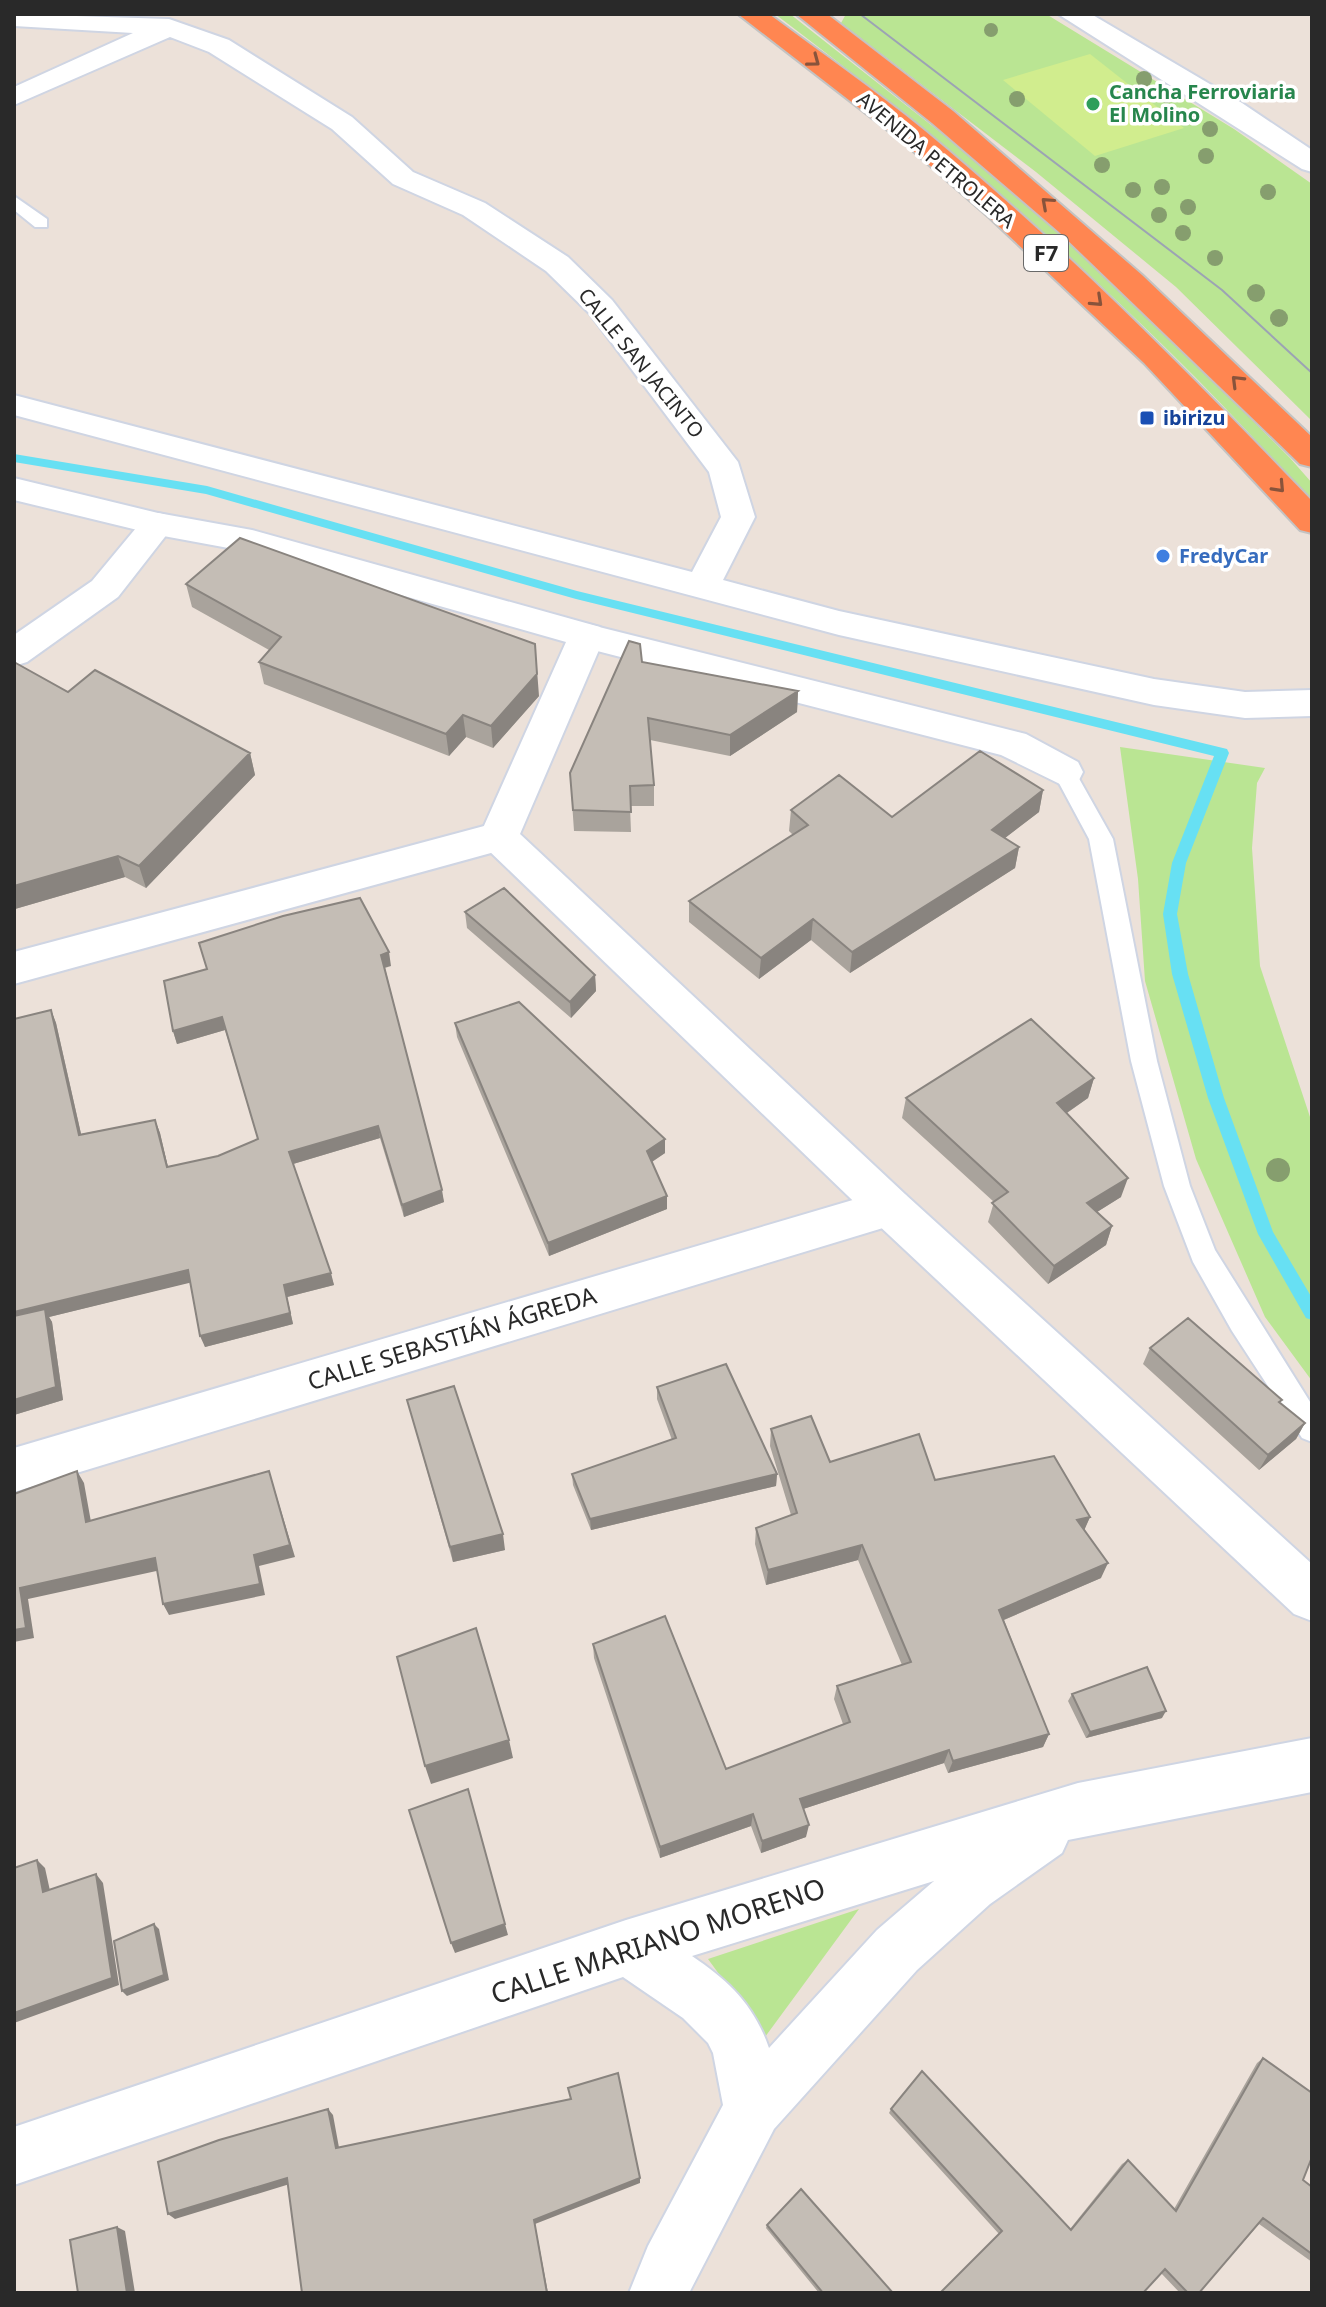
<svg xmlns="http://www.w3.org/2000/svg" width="1326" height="2307" viewBox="0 0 1326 2307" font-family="'Noto Sans',sans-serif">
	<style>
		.green { fill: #bae593 }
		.pitch { fill: #d1ed8e }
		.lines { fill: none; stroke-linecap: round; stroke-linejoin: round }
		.stream { fill: #67e0f3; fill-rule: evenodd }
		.lane-casing { stroke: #cfd5e3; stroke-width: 4 }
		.street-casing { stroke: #cfd5e3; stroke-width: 4 }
		.secondary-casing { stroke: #cfd5e3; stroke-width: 4 }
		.highway-casing { stroke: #c3c3c3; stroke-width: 4 }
		.lane { fill: #fff; fill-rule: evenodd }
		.street { fill: #fff; fill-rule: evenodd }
		.secondary { fill: #fff; fill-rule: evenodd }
		.highway { fill: #ff8651; fill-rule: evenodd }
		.tram { stroke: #9ca3b4; stroke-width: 2 }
		.tree { fill: #869e6e }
		.wall { fill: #a9a39c }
		.shaded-wall { fill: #89847f }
		.building { fill: #c4bdb5; stroke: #89847f; stroke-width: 2 }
		.oneway { stroke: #89533b }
		.leisure-dot { fill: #2e9e5b; stroke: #fff; stroke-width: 3 }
		.transit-dot { fill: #1a4fb4; stroke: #fff; stroke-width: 3 }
		.shop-dot { fill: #3f7fe0; stroke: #fff; stroke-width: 3 }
		.labels { text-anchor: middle; stroke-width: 7; stroke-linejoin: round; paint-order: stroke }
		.far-leisure-label { font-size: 20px; font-weight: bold; fill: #27864d; stroke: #fff; text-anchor: start }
		.far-street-label { font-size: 20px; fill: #292929; stroke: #fff }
		.far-transit-label { font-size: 20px; font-weight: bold; fill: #164399; stroke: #fff; text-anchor: start }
		.far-shop-label { font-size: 20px; font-weight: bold; fill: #366cbe; stroke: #fff; text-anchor: start }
		.shield { fill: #fff; stroke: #696969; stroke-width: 2 }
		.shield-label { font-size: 22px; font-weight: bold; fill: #292929 }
		.street-label { font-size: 24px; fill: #292929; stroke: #fff }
		.near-street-label { font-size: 28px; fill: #292929; stroke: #fff }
	</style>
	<rect width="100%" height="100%" fill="#ece1d9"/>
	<!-- green -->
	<path class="green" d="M775 14H790L1001 180 1131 299 1290 458 1312 483V502C1151 320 969 160 775 14Z
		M846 14H1046L1234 129 1312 184V421L1176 287 1036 172 841 23Z
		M1120 747 1265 768 1257 783 1252 848 1260 966 1312 1123V1381L1265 1317 1196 1159 1145 981 1138 879Z
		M859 1909 765 2037 708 1959Z"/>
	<!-- pitch -->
	<path class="pitch" d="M1090 54 1184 128 1095 156 1003 80Z"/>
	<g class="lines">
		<!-- stream -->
		<path class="stream" d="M14 454 207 486 577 591 1227 749 1229 753 1186 863 1177 914 1188 974 1224 1098 1273 1232 1312 1298V1320L1306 1318 1258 1234 1208 1098 1172 974 1163 914 1172 863 1214 756 576 599 206 494 14 462Z"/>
		<!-- lane casing -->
		<g class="lane-casing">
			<path id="lane" d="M14 196 47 219V227H35L14 210Z
				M1064 764 1072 766 1113 839 1157 1061 1190 1186 1215 1250 1312 1405V1442L1302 1438 1232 1331 1193 1262 1164 1186 1131 1061 1089 839 1053 772Z"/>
		</g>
		<!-- street casing -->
		<g class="street-casing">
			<path id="street" d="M14 14 169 19 229 40 352 117 413 172 485 203 568 257 612 300 738 462 755 517 723 580 839 611 1154 679 1245 692 1312 690V716L1245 718 1154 705 839 635 14 415V395L692 572 721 517 709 472 590 314 546 271 463 215 393 184 332 129 209 52 170 37 14 105V87L133 33 14 26Z
				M1058 14H1091L1242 103 1312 150V172L1302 169Z
				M158 513 170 516 175 524 118 597 27 662 14 666V635L92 581 146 516Z
				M587 624 1026 734 1078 762 1083 772 1078 782 1064 786 1001 755 574 645 569 636 574 627Z
				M499 822 513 827 519 837 513 847 14 984V952Z
				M890 1189 906 1195 912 1208 906 1221 14 1492V1448Z
				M1312 1738V1792L1068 1840 1062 1853 990 1904 917 1970 774 2129 689 2293H629L648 2246 723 2105 713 2053 708 2043 683 2018 623 1977 14 2185V2127L626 1920 1078 1783ZM934 1881 877 1930 769 2048C754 2005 729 1981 692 1956Z"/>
		</g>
		<!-- secondary casing -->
		<g class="secondary-casing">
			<path id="secondary" d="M14 478 158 513 252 530 600 627 605 636 520 834 906 1195 1312 1564V1621L1294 1614 874 1221 485 847 479 837 566 642 250 552 158 535 14 500Z"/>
		</g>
		<!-- highway casing -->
		<g class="highway-casing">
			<path id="highway" d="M738 14H769C821 53 875 90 925 131 1063 245 1188 372 1312 501V533L1300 530 1144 363 990 218 903 142Z
				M796 14H827L953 111 1142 275 1312 437V467L1300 464 1059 232 932 123Z"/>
		</g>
		<!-- lane -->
		<use href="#lane" class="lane"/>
		<!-- street -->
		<use href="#street" class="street"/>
		<!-- secondary -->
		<use href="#secondary" class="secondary"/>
		<!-- highway -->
		<use href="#highway" class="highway"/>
		<!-- tram -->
		<path class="tram" d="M860 14 1222 290 1312 373"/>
	</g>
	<!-- trees -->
	<g class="tree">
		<circle cx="991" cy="30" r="7"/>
		<circle cx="1144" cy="79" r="8"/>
		<circle cx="1167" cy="95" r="8"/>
		<circle cx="1017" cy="99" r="8"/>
		<circle cx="1210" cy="129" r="8"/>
		<circle cx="1206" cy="156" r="8"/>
		<circle cx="1102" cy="165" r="8"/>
		<circle cx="1162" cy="187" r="8"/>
		<circle cx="1133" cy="190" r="8"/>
		<circle cx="1268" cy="192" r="8"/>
		<circle cx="1188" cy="207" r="8"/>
		<circle cx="1159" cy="215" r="8"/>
		<circle cx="1183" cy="233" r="8"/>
		<circle cx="1215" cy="258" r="8"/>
		<circle cx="1256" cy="293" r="9"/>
		<circle cx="1279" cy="318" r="9"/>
		<circle cx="1278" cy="1170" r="12"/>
	</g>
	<!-- wall -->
	<path class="wall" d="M186 584 539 696 493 748 466 737 449 756 264 684 259 662 269 650 192 607Z
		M14 662 68 692 250 753 255 775 146 888 125 877 15 909 14 906Z
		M642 662 798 691 797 712 730 756 650 740 654 785V806H630L631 832 574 831 570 773Z
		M1043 790 1039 812 1005 838 1019 847 1015 868 850 973 811 940 759 979 689 922V901L793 835 789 831 791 810 892 817Z
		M465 912 595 975 596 991 571 1018 467 928Z
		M391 966 385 968 444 1202 404 1217 380 1138 293 1164 334 1285 287 1297 293 1324 205 1347 190 1282 49 1317 52 1322 63 1400 14 1415V1019L51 1010 56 1023 81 1134 155 1120 160 1133 168 1167 218 1156 258 1139 225 1030 177 1044 173 1031Z
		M455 1023 665 1139V1153L652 1162 667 1209 549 1256 457 1037Z
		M1094 1078 1088 1098 1067 1113 1121 1197 1097 1212 1112 1226 1106 1245 1048 1284 988 1222 994 1202 902 1118 906 1098Z
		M1150 1348 1305 1423 1296 1439 1259 1470 1143 1364Z
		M657 1387 777 1474 776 1486 591 1530 573 1485 572 1474 672 1440 657 1399Z
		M407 1400 505 1550 453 1562Z
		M771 1429 830 1462 935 1480 1090 1517 1084 1530 1101 1578 1004 1620 1049 1734 1043 1747 948 1773 944 1763 803 1809 806 1837 761 1853 751 1826 660 1858 594 1658 593 1644 726 1769 843 1724 834 1699 837 1686 902 1665 858 1560 766 1585 755 1544 756 1528 791 1515 770 1446Z
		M1072 1694 1162 1718 1086 1738 1068 1701Z
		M1263 2058 1303 2180 1312 2187V2262L1259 2224 1199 2293H1180L1161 2273 999 2234 889 2113 891 2109 1070 2229 1122 2164 1128 2160 1174 2209 1257 2063Z
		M767 2225 893 2293H819L766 2228Z"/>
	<!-- shaded-wall -->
	<path class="shaded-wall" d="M535 644 539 696 493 748 491 726Z
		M798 691 797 712 730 756V735Z
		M463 715 466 737 449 756 446 734Z
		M250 753 255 775 146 888 139 866Z
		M1043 790 1039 812 988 851 992 830Z
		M1019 847 1015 868 850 973 852 952Z
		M118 856 125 877 15 909 14 886Z
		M813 919 811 940 759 979 761 958Z
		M389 952 391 966 384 968 381 955Z
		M595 975 596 991 571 1018 570 1002Z
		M51 1010 56 1023 84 1147 79 1135Z
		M222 1017 225 1030 177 1044 173 1031Z
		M1094 1078 1088 1098 1052 1123 1057 1103Z
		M155 1120 160 1133 171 1180 167 1167Z
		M378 1126 380 1138 293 1164 289 1152Z
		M665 1139V1153L647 1165V1151Z
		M1128 1178 1121 1197 1081 1222 1087 1203Z
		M442 1190 444 1202 404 1217 402 1205Z
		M667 1196V1209L549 1256 548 1243Z
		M1112 1226 1106 1245 1048 1284 1054 1266Z
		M188 1270 193 1282 49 1317 52 1322 63 1400 14 1415V1312Z
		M331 1273 334 1285 287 1297 293 1324 205 1347 200 1336 284 1285Z
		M1305 1423 1296 1439 1259 1470 1268 1455Z
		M77 1471 84 1483 93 1533 86 1522Z
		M269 1471 295 1557 259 1566 265 1595 169 1615 163 1604 254 1555Z
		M777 1474 776 1486 591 1530 590 1519Z
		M1090 1517 1083 1533 1077 1520Z
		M503 1534 505 1550 453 1562 450 1547Z
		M862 1545 858 1560 766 1585 768 1570Z
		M155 1558 161 1570 28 1599 34 1638 14 1642V1630L20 1588Z
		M1108 1563 1101 1578 994 1624 999 1610Z
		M1166 1711 1162 1718 1086 1738 1090 1732Z
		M1049 1734 1043 1747 948 1773 953 1761Z
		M509 1740 513 1758 431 1784 425 1766Z
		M949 1750 944 1763 797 1811 800 1799Z
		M753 1814 751 1826 660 1858V1847Z
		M809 1825 806 1837 761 1853 762 1841Z
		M37 1860 45 1868 52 1900 43 1892Z
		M96 1874 103 1883 119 1985 14 2023V2013Z
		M154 1924 159 1929 169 1980 127 1996 122 1991Z
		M505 1924 508 1935 455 1953 451 1943Z
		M328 2109 333 2115 340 2153 336 2148Z
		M287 2178 293 2183 175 2219 168 2214Z
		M640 2178V2183L535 2224 548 2293H547L534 2220Z
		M117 2227 125 2231 135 2293H127Z"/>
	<!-- building -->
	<path class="building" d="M240 538 535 644 537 674 491 726 463 715 446 734 259 662 281 637 186 584Z
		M629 641 640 644 642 662 798 691 730 735 648 718 654 785 630 786 631 812 573 810 570 773Z
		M14 662 68 692 95 670 250 753 139 866 118 856 14 886Z
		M980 751 1043 790 992 830 1019 847 852 952 813 919 761 958 689 901 808 825 791 810 839 775 892 817Z
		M504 888 595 975 570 1002 465 912Z
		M360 898 389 952 381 955 442 1190 402 1205 378 1126 289 1152 331 1273 284 1285 290 1313 200 1336 188 1270 14 1312V1019L51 1010 79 1135 155 1120 167 1167 218 1156 258 1139 222 1017 173 1031 164 981 207 969 199 943 283 916Z
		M519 1002 665 1139 647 1151 667 1196 548 1243 455 1023Z
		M1031 1019 1094 1078 1057 1103 1128 1178 1087 1203 1112 1226 1054 1266 992 1203 1008 1192 906 1098Z
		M45 1309 56 1387 14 1400V1316Z
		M1188 1318 1282 1400 1279 1402 1305 1423 1268 1455 1150 1348Z
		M726 1364 777 1474 590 1519 572 1474 676 1438 657 1387Z
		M454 1386 503 1534 450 1547 407 1400Z
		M811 1416 830 1462 919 1434 935 1480 1054 1456 1090 1517 1077 1520 1108 1563 999 1610 1049 1734 953 1761 949 1750 800 1799 809 1825 762 1841 753 1814 660 1847 593 1644 665 1616 726 1769 850 1722 837 1686 911 1662 862 1545 768 1570 756 1528 797 1513 771 1429Z
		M77 1471 86 1522 269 1471 290 1545 254 1555 260 1584 163 1604 155 1558 20 1588 26 1628 14 1630V1494Z
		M476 1628 509 1740 425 1766 397 1657Z
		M1147 1667 1166 1711 1090 1732 1072 1694Z
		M468 1789 505 1924 451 1943 409 1810Z
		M37 1860 43 1892 96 1874 112 1978 14 2013V1868Z
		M154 1924 164 1975 122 1991 114 1941Z
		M1263 2058 1312 2093V2157L1303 2180 1312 2187V2254L1263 2218 1199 2293H1188L1165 2269 1143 2293H940L1002 2231 891 2109 922 2071 1071 2230 1128 2160 1176 2211Z
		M618 2073 640 2178 534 2220 547 2293H302L287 2178 168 2214 158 2162 219 2140 328 2109 336 2148 571 2099 568 2088Z
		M801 2189 893 2293H823L767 2225Z
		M117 2227 127 2293H78L70 2240Z"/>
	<!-- one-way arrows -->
	<defs><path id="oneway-chevron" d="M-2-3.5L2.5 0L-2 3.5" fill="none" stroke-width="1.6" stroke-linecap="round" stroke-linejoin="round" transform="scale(2)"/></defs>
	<g class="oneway">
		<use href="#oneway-chevron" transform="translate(814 61) rotate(37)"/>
		<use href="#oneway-chevron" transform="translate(1047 203) rotate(-138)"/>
		<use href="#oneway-chevron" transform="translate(1097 301) rotate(43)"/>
		<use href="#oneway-chevron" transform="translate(1237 381) rotate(-135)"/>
		<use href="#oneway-chevron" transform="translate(1279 487) rotate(47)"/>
	</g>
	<!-- markers -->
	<circle class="leisure-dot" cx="1093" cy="104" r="8"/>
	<rect class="transit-dot" x="1139" y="410" width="16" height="16" rx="4"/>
	<circle class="shop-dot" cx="1163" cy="556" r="8"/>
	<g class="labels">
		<!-- far-leisure labels -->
		<g class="far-leisure-label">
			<text x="1109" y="99">Cancha Ferroviaria<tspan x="1109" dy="23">El Molino</tspan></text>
		</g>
		<!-- far-street labels -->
		<g class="far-street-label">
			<text transform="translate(936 160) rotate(40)" y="7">AVENIDA PETROLERA</text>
			<text transform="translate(641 363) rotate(51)" y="7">CALLE SAN JACINTO</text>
		</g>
		<!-- far-transit labels -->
		<g class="far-transit-label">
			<text x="1163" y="425">ibirizu</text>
		</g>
		<!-- far-shop labels -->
		<g class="far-shop-label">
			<text x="1179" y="563">FredyCar</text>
		</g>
		<!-- shield labels -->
		<rect class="shield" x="1024" y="235" width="44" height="36" rx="6"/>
		<g class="shield-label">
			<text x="1046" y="261">F7</text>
		</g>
		<!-- street labels -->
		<g class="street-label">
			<text transform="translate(452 1339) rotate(-17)" y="8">CALLE SEBASTIÁN ÁGREDA</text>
		</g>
		<!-- near-street labels -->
		<g class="near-street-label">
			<text transform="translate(658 1941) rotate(-18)" y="10">CALLE MARIANO MORENO</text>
		</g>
	</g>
	<!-- border -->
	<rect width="1326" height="2307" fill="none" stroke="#292929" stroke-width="32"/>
</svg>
